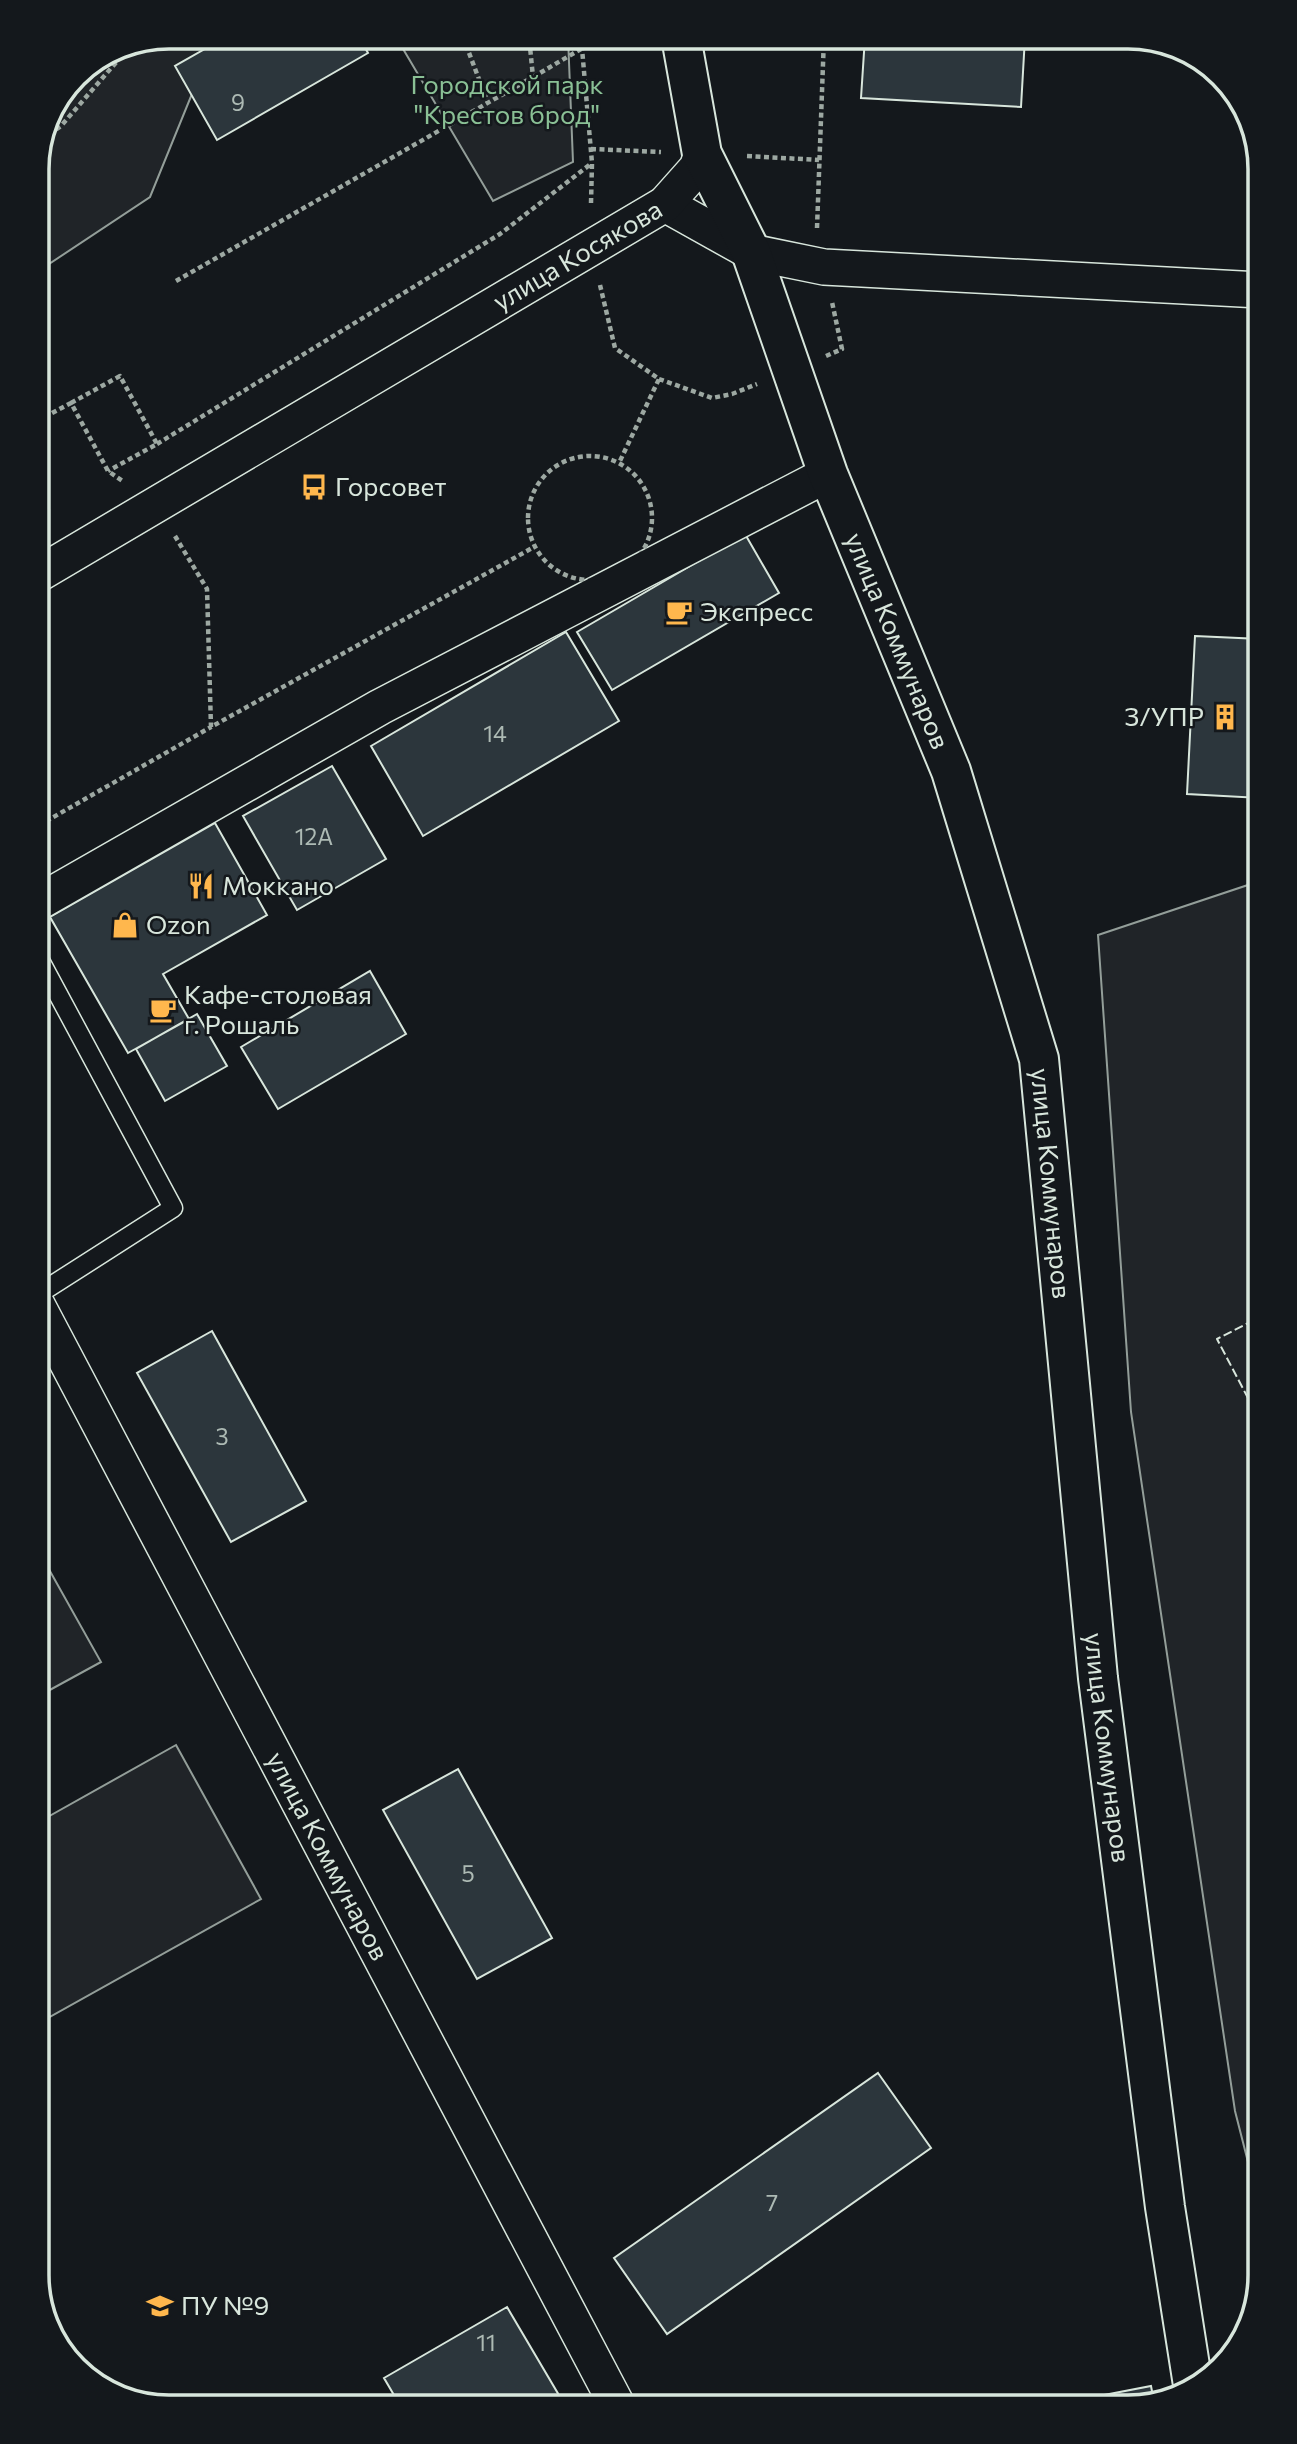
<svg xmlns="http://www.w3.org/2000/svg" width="1297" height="2444" viewBox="0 0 1297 2444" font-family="Commissioner,sans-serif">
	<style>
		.green { fill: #202428; stroke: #939e99; stroke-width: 2 }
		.building { fill: #2c363c; stroke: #d8e6dc; stroke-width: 2 }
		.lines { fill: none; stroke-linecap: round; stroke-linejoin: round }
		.service-casing { stroke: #d8e6dc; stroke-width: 21 }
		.minor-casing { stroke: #d8e6dc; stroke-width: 38 }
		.tertiary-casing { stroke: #d8e6dc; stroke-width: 42 }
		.path { stroke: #9da8a2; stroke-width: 4.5; stroke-dasharray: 5 3.5; stroke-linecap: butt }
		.service { stroke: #14181c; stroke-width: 18 }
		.minor { stroke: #14181c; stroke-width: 35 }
		.tertiary { stroke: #14181c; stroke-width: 38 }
		.fence { stroke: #d8e6dc; stroke-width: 2; stroke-dasharray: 9 3.5; stroke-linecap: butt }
		.labels { text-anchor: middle; stroke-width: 5; stroke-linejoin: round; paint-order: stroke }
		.number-label { font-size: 23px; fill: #adbab4 }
		.park-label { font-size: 26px; fill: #8ac095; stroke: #14181c }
		.street-label { font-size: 26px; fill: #d8e6dc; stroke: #14181c }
		.poi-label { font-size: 26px; fill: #d8e6dc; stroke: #14181c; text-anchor: start }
		.rim { fill: none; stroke: #d8e6dc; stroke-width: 3.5 }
	</style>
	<rect width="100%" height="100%" fill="#14181c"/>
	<!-- green -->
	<path class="green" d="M169 37H244L207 57 150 197 37 272V161L76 75 119 47Z
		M396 37H568L573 162 493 201Z
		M1260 881V2209L1235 2111 1131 1412 1098 935Z
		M37 1548 101 1662 37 1697Z
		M176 1745 261 1899 37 2024V1823Z"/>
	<!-- building -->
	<path class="building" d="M226 37H359L368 53 217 140 175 66Z
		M865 37H1025L1021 107 861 98Z
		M745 534 779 593 612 690 577 632Z
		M566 632 619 721 423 836 371 746Z
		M1195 636 1260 639V798L1187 794Z
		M332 766 386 859 297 910 243 816Z
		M215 823 267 915 163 974 189 1019 128 1053 50 917Z
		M370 971 406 1034 278 1109 241 1047Z
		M197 1014 227 1066 165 1101 136 1049Z
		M212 1331 306 1501 231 1542 137 1373Z
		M458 1769 552 1938 477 1979 383 1810Z
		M878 2073 931 2148 667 2334 614 2258Z
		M507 2307 563 2402 555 2407H401L384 2378Z
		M1151 2386 1154 2402 1128 2407H1042Z"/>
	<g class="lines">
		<!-- service casing -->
		<g class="service-casing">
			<path id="service" d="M37 1295 173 1208 37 955"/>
		</g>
		<!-- minor casing -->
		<g class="minor-casing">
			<g id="minor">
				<path d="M665 204 751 252 824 267 1260 290"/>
				<path id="s1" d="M37 575 665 204 697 168 702 154"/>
				<path d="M37 903 380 707 828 474"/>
				<path id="s2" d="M37 1305 618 2407"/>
			</g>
		</g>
		<!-- tertiary casing -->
		<g class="tertiary-casing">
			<g id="tertiary">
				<path id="s3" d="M681 37 702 154 751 252 828 474 951 771 1039 1059 1098 1678 1165 2207 1193 2385"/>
			</g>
		</g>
		<!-- path -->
		<path class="path" d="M463 37 488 103
			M581 37 592 163 591 203
			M533 77 581 49
			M49 134 61 126 132 44
			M591 149 661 152
			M747 156 819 160
			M817 228 824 37
			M176 281 533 77 529 37
			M600 285 615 348 659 379 619 463
			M826 356 842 349 832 302
			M659 379 712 398 732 394 757 384
			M71 403 120 376 157 444 108 471
			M37 421 71 403 108 471 124 482
			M157 444 500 234 592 163
			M528 518a62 62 0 1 1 124 0a62 62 0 1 1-124 0Z
			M175 536 207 589 211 727 534 547
			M37 817 50 819 211 727"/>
		<!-- service -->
		<use href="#service" class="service"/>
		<!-- minor -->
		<use href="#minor" class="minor"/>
		<!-- tertiary -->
		<use href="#tertiary" class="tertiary"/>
		<!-- fence -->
		<path class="fence" d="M1260 1421 1217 1339 1260 1317"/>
	</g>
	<!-- icons -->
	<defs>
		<g id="bus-bare" transform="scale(2.1)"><path d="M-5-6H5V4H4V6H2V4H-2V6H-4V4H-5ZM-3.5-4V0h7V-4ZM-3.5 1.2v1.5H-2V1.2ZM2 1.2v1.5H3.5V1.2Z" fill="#ffb74d" stroke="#14181c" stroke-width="2.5" paint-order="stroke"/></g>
		<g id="cafe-bare" transform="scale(2.1)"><path d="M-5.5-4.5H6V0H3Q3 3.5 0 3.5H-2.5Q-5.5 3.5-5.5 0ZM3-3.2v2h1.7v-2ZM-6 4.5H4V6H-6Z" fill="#ffb74d" stroke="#14181c" stroke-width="2.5" paint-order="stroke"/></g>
		<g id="building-bare" transform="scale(2.1)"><path d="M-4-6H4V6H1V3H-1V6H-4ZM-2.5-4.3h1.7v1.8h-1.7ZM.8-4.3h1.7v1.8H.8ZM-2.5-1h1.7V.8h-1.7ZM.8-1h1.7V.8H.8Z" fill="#ffb74d" stroke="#14181c" stroke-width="2.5" paint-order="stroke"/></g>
		<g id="restaurant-bare" transform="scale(2.1)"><path d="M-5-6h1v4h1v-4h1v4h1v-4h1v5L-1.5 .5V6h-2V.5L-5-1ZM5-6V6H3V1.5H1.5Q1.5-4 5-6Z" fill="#ffb74d" stroke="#14181c" stroke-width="2.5" paint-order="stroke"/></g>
		<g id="shop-bare" transform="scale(2.1)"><path d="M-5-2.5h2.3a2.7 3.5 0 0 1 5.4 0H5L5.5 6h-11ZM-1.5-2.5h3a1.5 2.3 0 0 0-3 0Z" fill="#ffb74d" stroke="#14181c" stroke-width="2.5" paint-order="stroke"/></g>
		<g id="university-bare" transform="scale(2.1)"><path d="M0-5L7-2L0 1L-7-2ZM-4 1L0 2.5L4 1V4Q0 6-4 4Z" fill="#ffb74d" stroke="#14181c" stroke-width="2.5" paint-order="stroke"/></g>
	</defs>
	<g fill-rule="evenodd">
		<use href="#bus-bare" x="314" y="487"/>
		<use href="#cafe-bare" x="679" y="612"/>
		<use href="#building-bare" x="1225" y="717"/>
		<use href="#restaurant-bare" x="201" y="886"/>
		<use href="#shop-bare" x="125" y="925"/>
		<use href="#cafe-bare" x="163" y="1010"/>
		<use href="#university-bare" x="160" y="2306"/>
	</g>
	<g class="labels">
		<!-- number labels -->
		<g class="number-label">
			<text x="238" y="111">9</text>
			<text x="495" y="742">14</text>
			<text x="314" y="845">12А</text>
			<text x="222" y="1445">3</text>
			<text x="468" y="1882">5</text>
			<text x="772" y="2211">7</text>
			<text x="486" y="2351">11</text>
		</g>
		<!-- park labels -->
		<g class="park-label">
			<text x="507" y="94">Городской парк<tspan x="507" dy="30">"Крестов брод"</tspan></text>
		</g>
		<!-- street labels -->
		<g class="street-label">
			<text dy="9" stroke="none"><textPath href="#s1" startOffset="628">улица Косякова</textPath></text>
			<text dy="9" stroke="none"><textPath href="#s3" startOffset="644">улица Коммунаров</textPath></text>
			<text dy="9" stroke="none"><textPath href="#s3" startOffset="1211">улица Коммунаров</textPath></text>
			<text dy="9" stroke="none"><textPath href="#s3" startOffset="1778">улица Коммунаров</textPath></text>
			<text dy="9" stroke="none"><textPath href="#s2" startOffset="623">улица Коммунаров</textPath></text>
		</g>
		<!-- poi labels -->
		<g class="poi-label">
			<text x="335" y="496">Горсовет</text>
			<text x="700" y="621">Экспресс</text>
			<text x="1204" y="726" text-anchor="end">З/УПР</text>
			<text x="222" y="895">Моккано</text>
			<text x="146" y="934">Ozon</text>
			<text x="184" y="1004">Кафе-столовая<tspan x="184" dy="30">г. Рошаль</tspan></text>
			<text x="181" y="2315">ПУ №9</text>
		</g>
	</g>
	<!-- crop -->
	<path d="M0 0H1297V2444H0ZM169 49H1128A120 120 0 0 1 1248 169V2275A120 120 0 0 1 1128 2395H169A120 120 0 0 1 49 2275V169A120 120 0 0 1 169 49Z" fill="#14181c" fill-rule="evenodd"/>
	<path class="rim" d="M169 49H1128A120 120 0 0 1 1248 169V2275A120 120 0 0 1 1128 2395H169A120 120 0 0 1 49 2275V169A120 120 0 0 1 169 49Z"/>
</svg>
